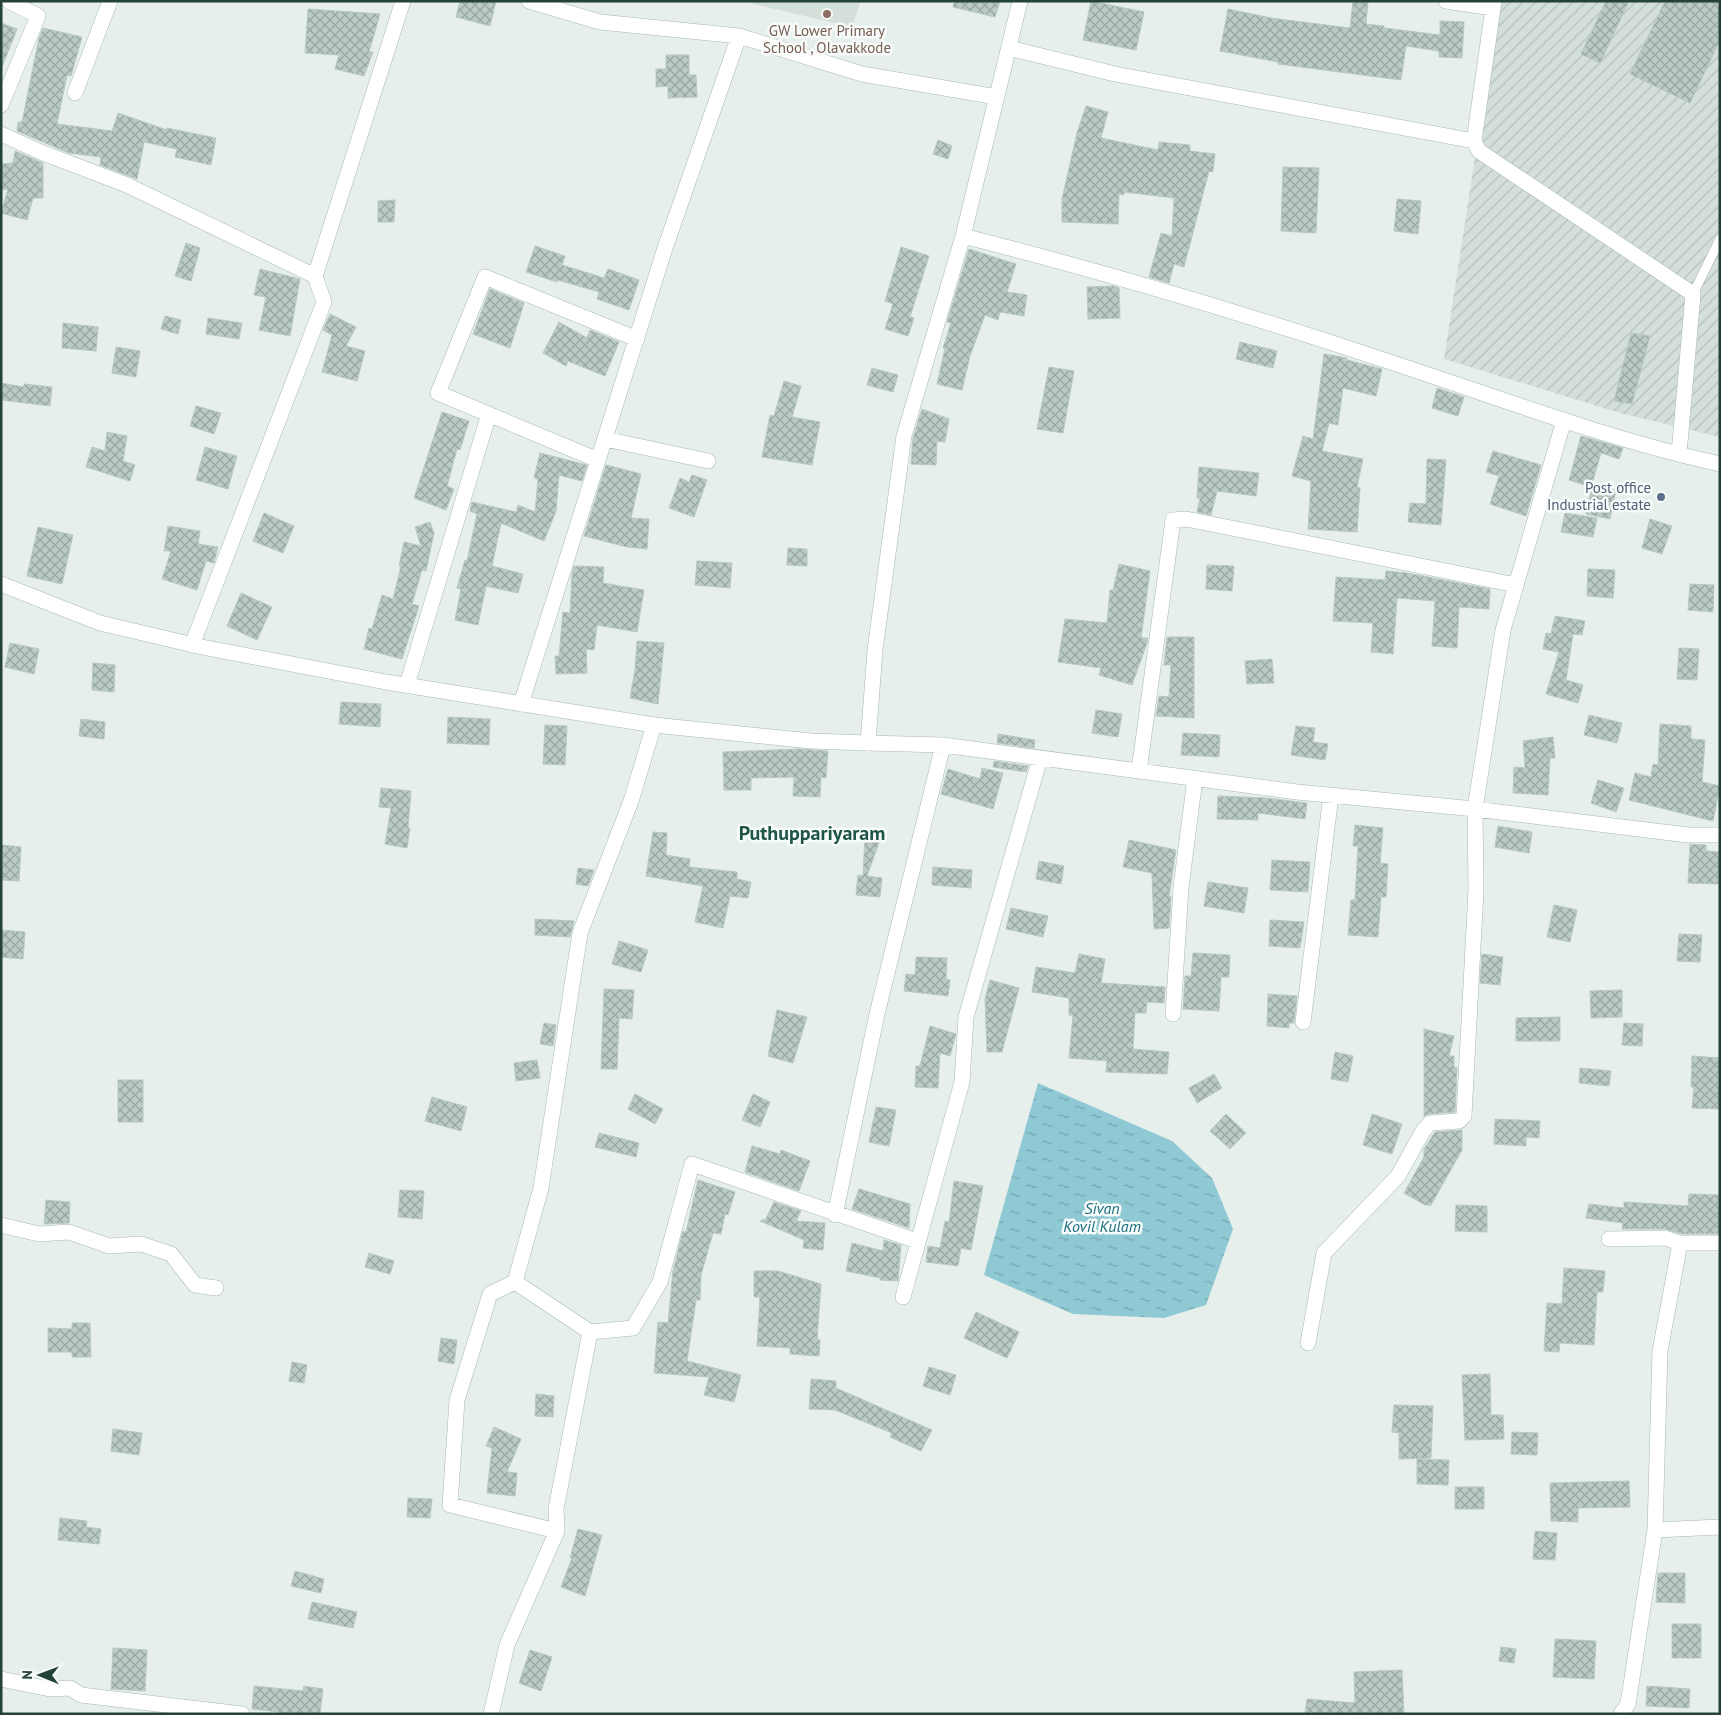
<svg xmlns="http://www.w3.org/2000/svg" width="1721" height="1715" viewBox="0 0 1721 1715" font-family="'PT Sans',sans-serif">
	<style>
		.built { fill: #d4dfda }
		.industrial { fill: url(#industrial-furrows) }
		.water { fill: url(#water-ripples) }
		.building { fill: url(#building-cross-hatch); stroke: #b8c9c2 }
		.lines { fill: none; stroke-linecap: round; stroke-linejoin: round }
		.service-casing { stroke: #a8b8b2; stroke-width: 10 }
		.minor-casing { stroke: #a8b8b2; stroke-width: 16 }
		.tertiary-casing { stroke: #a8b8b2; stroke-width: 16 }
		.service { stroke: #fff; stroke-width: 9 }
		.minor { stroke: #fff; stroke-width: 15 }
		.tertiary { stroke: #fff; stroke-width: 15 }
		.education-dot { fill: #8d6e63; stroke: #f7fbf9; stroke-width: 2 }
		.service-dot { fill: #5c6f8a; stroke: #f7fbf9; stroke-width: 2 }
		.labels { text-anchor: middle; stroke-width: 5; stroke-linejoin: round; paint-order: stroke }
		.education-label { font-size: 15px; fill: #785e54; stroke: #f7fbf9 }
		.service-label { font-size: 15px; fill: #4e5e75; stroke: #f7fbf9; text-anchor: end }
		.water-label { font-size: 16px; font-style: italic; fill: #1c6f80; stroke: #f7fbf9 }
		.district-label { font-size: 20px; font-weight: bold; fill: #1f5548; stroke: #f7fbf9 }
	</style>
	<defs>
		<pattern id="industrial-furrows" width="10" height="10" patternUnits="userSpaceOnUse" patternTransform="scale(1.25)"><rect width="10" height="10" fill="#d4dfda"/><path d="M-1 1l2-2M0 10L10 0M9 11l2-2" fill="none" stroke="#b6c1bc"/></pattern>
		<pattern id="water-ripples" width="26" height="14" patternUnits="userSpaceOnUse" patternTransform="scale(1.25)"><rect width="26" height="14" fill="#8ec9d4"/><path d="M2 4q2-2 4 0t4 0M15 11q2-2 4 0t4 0" fill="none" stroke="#74a5ad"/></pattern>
		<pattern id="building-cross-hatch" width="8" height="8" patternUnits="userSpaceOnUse" patternTransform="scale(1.25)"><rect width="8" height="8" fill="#bbcac4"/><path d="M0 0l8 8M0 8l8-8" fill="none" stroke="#98a6a0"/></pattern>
	</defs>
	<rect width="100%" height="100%" fill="#e6efeb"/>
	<!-- built -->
	<path class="built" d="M741 1H861L852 27Z"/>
	<!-- industrial -->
	<path class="industrial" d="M1499 1H1720V437L1620 413 1444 359Z"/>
	<!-- water -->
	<path class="water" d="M1038 1083 1172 1141 1212 1178 1233 1229 1206 1305 1164 1318 1073 1314 984 1275Z"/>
	<!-- building -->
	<path class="building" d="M460 1H496L490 26 456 17Z
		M954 1H1000L995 17 953 7Z
		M1091 1 1144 12 1136 50 1083 40Z
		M1353 1H1368L1366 24 1384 26V28L1440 35V21L1464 22 1462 58 1439 57V51L1406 46 1401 80 1278 64V62L1220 51 1228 9 1271 18 1350 28Z
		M1606 1H1629L1600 63 1581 54Z
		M1665 1H1720V40L1690 103 1630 74Z
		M308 9 380 14 369 52H373L364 76 335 69 339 55 305 53Z
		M1 23 17 29 2 67H1Z
		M43 28 82 37 71 76 67 75 57 124 112 131 118 113 167 130V128L216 138 211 165 175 157 177 149 144 142 137 179 100 165 101 157 69 153 17 131 18 122H22L39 38Z
		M666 55H689V75H696L697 97 668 98V86L656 87V69H666Z
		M1086 106 1108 112 1101 138 1158 150 1159 142 1190 145V151L1215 154 1213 172 1209 171 1184 267 1174 264 1169 283 1149 277 1161 233 1172 236 1174 198 1124 192V195L1119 194 1118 224 1062 222V199L1077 133Z
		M938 140 952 146 948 159 933 154Z
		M15 151 43 163V198H33L27 220 1 213 8 189 1 190V164L13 163Z
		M1283 167 1319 168 1316 233 1281 231Z
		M1397 199 1421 201 1418 234 1394 231Z
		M395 200 394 222H378V201Z
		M186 243 200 248 191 281 175 276Z
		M535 246 565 256 562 265 604 278 608 269 639 280 629 310 597 299 599 292 558 280 557 282 526 272Z
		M901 247 929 256 910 317 914 318 908 336 885 329 893 304 885 301Z
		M969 249 1016 264 1007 292 1027 295 1024 316 1000 312 998 320 985 315 970 356 962 390 937 384 945 348H943L951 323 947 322Z
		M260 269 300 279 290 336 259 330 266 297 254 295Z
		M1114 286 1119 288 1120 318 1088 319 1087 287Z
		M490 289 524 303 510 348 473 334Z
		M330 314 356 327 346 346 365 351 357 381 322 372 332 335 323 330Z
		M165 316 181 320 178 334 161 329Z
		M208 318 242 323 239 339 206 334Z
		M559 322 587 338 590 330 619 342 605 376 568 361 566 366 543 353Z
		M63 323 98 327 96 351 62 348Z
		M1631 333 1650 336 1632 404 1614 401Z
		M1240 342 1277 351 1273 368 1236 359Z
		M116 347 140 351 136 377 112 373Z
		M1324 354 1347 358V360L1382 369 1376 396 1343 388 1338 425 1329 423 1322 451 1363 459 1357 487 1360 488 1357 532 1308 529 1311 481 1292 476 1303 436 1313 439Z
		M1049 367 1074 371 1063 433 1037 429Z
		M872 368 898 375 893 392 867 385Z
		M784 381 801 386 792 417 820 422 812 465 762 457 770 415 774 416Z
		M1 383 24 387V384L52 387 50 406 1 400Z
		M1437 388 1464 397 1458 416 1432 408Z
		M196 406 221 413 214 434 190 426Z
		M922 409 949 419 945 442 937 441 936 465 911 464 913 438Z
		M442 412 469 421 460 450 457 449 447 486 454 489 446 510 414 498Z
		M107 432 127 436 123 461 135 465 130 481 86 467 92 447 105 451Z
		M1581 436 1623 448 1619 459 1601 453 1592 484 1616 490 1610 519 1586 514 1592 485 1591 487 1569 480Z
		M205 447 237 456 228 489 196 480Z
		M1493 451 1541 465 1526 516 1490 504 1499 476 1486 472Z
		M540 453 587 465 582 481 559 475 556 511 544 541 501 523 492 566 523 574 518 593 486 586 478 625 455 620 461 589 457 588 465 560 467 561 477 514 470 511 472 502 516 512 518 505 535 512 538 479 534 478Z
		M1427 459 1446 460 1441 525 1408 522 1410 503 1426 504Z
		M606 465 641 474 631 518 649 519 647 549 627 547 584 536Z
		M1199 467 1259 473 1256 496 1217 491 1211 515 1197 512 1200 498H1197Z
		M692 475 707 480 694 517 669 508 680 478 689 482Z
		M264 513 294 526 283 553 253 541Z
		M1565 513 1597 518 1593 537 1561 532Z
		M1650 519 1672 526 1662 554 1642 548Z
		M430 522 434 533 426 571 422 570 412 604 419 606 402 659 364 649 369 628 372 629 382 595 393 599 401 566H399L404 542 421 546 415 527Z
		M168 526 200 531 198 544 218 547 214 563 206 561 197 590 162 579 171 551H164Z
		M38 527 73 535 62 584 27 576Z
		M788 548 807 549V566L787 565Z
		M697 561 732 563 730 588 695 585Z
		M1119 564 1150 571 1141 638H1148L1146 646 1132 685 1099 675 1101 668 1058 662 1065 619 1107 623 1110 590H1113Z
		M1207 565 1234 566 1232 591 1206 589Z
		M574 566 604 567 603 583 644 590 637 632 597 625 594 650 586 649 587 673 556 674 555 656H559L563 612 570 613 572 574Z
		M1588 569 1615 570 1613 598 1587 596Z
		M1386 571 1407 573 1490 589 1489 609 1459 607 1457 648 1432 646 1435 601 1397 598 1393 654 1371 652 1373 623 1333 621 1336 577 1385 580Z
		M1690 584 1714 585 1713 612 1688 610Z
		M241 593 272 607 257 640 227 626Z
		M1555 616 1585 621 1582 635 1573 634 1566 680 1583 685 1578 703 1546 694 1559 652 1543 649 1546 633 1551 634Z
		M1167 637H1194V718L1156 716 1159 696 1169 697 1171 665H1164Z
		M637 641 664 643 658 704 630 698 635 670Z
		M10 643 39 649 34 674 5 667Z
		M1679 648 1699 649 1697 680 1677 679Z
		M1272 659 1274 683 1247 684 1245 661Z
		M93 663 115 665 114 692 92 690Z
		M341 702 381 704 380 727 339 724Z
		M1096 710 1122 714 1118 737 1092 733Z
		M1589 715 1622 723 1617 743 1584 735Z
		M448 717 490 719 489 745 447 743Z
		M81 719 105 722 104 739 79 736Z
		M1660 724 1691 726V739L1705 740 1702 782 1720 786 1713 821 1629 800 1635 773 1651 777 1653 764 1658 765Z
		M545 725 567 726 565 765 543 764Z
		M1296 726 1315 728 1313 742 1328 744 1325 760 1291 755Z
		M1183 733 1220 735 1219 757 1181 755Z
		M998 734 1035 740 1034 748 997 743Z
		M1553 737 1555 758H1550L1548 795 1513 793 1514 767 1525 768 1523 741Z
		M799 749 828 751 826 778 821 777 820 797 793 796 794 777 751 778V790H724L723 752Z
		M994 761 1028 766 1026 772 993 767Z
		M982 768 1003 773 993 809 941 794 948 769 980 779Z
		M1598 780 1624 788 1616 812 1591 803Z
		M381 788 411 791 408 828H410L407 848 385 844 391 808 379 807Z
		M1218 796 1267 798 1307 803 1305 819 1258 813V820L1217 819Z
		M1355 825 1383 828 1380 863 1388 864 1386 897H1381L1378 937 1348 935 1351 900H1355L1358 846H1353Z
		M1498 826 1532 832 1529 853 1495 847Z
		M653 832 667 833 666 855 690 859 689 867 737 872V879L751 882 748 898 730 896 723 928 695 922 703 886 646 876Z
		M865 836 881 837 867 876 882 878 880 897 856 895 858 875 863 876Z
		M1129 840 1176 850 1169 896H1171L1169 928 1154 929 1152 873 1123 867Z
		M1690 844 1706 845V851L1720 852 1719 884 1688 883Z
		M1 845 21 847 19 881 1 880Z
		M1272 860 1310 862 1308 892 1270 890Z
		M1039 861 1064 866 1061 884 1036 879Z
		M933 867 972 870 971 888 932 885Z
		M578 868 594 870 588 886 576 884Z
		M1208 882 1248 888 1244 913 1204 906Z
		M1554 905 1577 910 1570 942 1547 937Z
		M1011 908 1048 916 1043 937 1006 929Z
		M535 919 574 921 570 937 535 935Z
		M1270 920 1304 922 1300 948 1269 946Z
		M1 930 25 932 23 959 1 957Z
		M1679 934 1702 935 1700 962 1677 961Z
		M619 941 648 950 641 972 612 964Z
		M1193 953 1230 955 1229 977H1221L1219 1011 1183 1009 1185 976H1191Z
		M1079 954 1105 959 1101 983 1165 987 1164 1003 1147 1002 1146 1013H1135L1133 1049 1169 1052 1167 1074 1106 1072 1107 1061 1069 1058 1073 1015H1069V998L1032 992 1036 967 1075 973Z
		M1482 954 1503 957 1500 985 1480 983Z
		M916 957 947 958 946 979 950 980 948 996 904 991 906 974 915 975Z
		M990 980 1019 988 1002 1052H987L985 999Z
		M604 989 634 990 632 1019 619 1018 617 1069H601Z
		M1622 990V1017L1591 1018 1590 991Z
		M1268 994 1297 996 1294 1023H1289V1028L1267 1026Z
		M777 1010 807 1017 793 1063 768 1056Z
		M1560 1017V1041H1516V1018Z
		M544 1023 556 1025 553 1046 540 1044Z
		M1624 1023 1643 1024 1642 1046 1622 1045Z
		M930 1026 956 1034 950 1056 940 1053 938 1088 915 1087 916 1066H920Z
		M1424 1029 1454 1036 1449 1056H1454V1067L1457 1068 1455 1112 1429 1114 1424 1116Z
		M1335 1052 1353 1056 1348 1082 1331 1079Z
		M1692 1056 1720 1058V1109L1692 1108 1694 1087H1691Z
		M537 1060 540 1078 516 1081 514 1063Z
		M1580 1068 1611 1071 1609 1086 1579 1083Z
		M1214 1074 1222 1088 1197 1103 1189 1088Z
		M118 1080H143V1122H118Z
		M635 1094 663 1109 655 1124 628 1109Z
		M753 1094 770 1102 760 1127 742 1120Z
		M432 1097 467 1107 461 1131 425 1121Z
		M876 1107 896 1110 889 1146 869 1142Z
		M1226 1114 1246 1133 1230 1149 1210 1131Z
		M1372 1114 1402 1124 1392 1154 1363 1145Z
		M1495 1119 1540 1121 1539 1138 1526 1137V1146L1494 1144Z
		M1462 1130V1150L1431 1205H1425L1404 1193 1424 1157V1149L1435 1132Z
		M599 1133 639 1143 636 1157 595 1147Z
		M752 1146 780 1154 781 1150 810 1161 799 1191 745 1172Z
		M698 1180 735 1192 728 1215 725 1214 721 1234 713 1233 701 1275 700 1300H696L687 1361 741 1375 734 1402 704 1395 709 1377 654 1373 658 1322 668 1323 673 1271 683 1231 686 1232Z
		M954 1181 983 1186 971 1250 961 1248 958 1266 926 1262 928 1246 940 1248 945 1221 949 1222Z
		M859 1189 910 1204 909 1228 852 1209Z
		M400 1190 424 1191 422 1219 398 1217Z
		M1689 1194 1720 1195V1234H1682L1665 1229H1622L1623 1223 1586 1218 1589 1204 1624 1208V1202L1688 1206Z
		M46 1200 70 1202 69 1223 44 1224Z
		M774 1202 801 1211 796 1221 825 1223 823 1250 803 1248 804 1240 760 1221 766 1219Z
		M1456 1205 1487 1206V1232L1455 1231Z
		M884 1240 901 1245 898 1281 880 1280V1278L846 1271 852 1243 883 1251Z
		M369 1253 394 1261 390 1274 365 1267Z
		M1564 1268 1605 1271 1603 1292H1597L1594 1345 1560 1343 1559 1352 1544 1351 1547 1303 1562 1304Z
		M754 1271H778L821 1284 817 1339 820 1340 819 1356 790 1354V1348L757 1346 760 1297H754Z
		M976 1312 1019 1332 1007 1358 964 1338Z
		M72 1323H90L91 1357H72V1352H48V1328L72 1329Z
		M441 1338 457 1340 454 1364 438 1361Z
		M292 1362 307 1365 304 1383 289 1381Z
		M929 1367 956 1375 950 1395 923 1386Z
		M1490 1374 1491 1415H1503L1504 1439 1465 1440 1462 1375Z
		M811 1379 836 1381V1388L932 1430 921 1451 890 1437 892 1433 835 1410 809 1409Z
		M536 1394 554 1396 553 1417 535 1416Z
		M1394 1405 1433 1406 1431 1458 1399 1459V1433L1392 1432Z
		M494 1427 521 1439 507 1472 517 1473 515 1496 487 1493 492 1448 486 1446Z
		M113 1429 142 1433 139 1455 111 1451Z
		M1512 1432 1538 1433 1537 1455 1511 1454Z
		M1417 1459 1449 1460 1448 1485 1417 1484Z
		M1629 1481 1630 1507 1578 1508V1522L1551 1521 1550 1483Z
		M1455 1487H1484V1509H1455Z
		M408 1498 432 1499 430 1518 407 1517Z
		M60 1518 87 1521 86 1527 101 1529 99 1544 58 1540Z
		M578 1529 602 1535 585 1596 561 1587 572 1558H570Z
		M1535 1531 1557 1533 1555 1560 1533 1559Z
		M295 1571 324 1579 321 1593 291 1586Z
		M1658 1573H1685V1603L1656 1602Z
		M312 1602 357 1612 353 1628 308 1619Z
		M1672 1624H1701V1658H1672Z
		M1555 1639 1596 1641 1594 1679 1553 1677Z
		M1501 1647 1516 1649 1514 1663 1499 1661Z
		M113 1648 147 1650 145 1691 111 1689Z
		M530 1650 552 1657 541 1691 519 1683Z
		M1402 1670 1404 1714H1305L1307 1699 1355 1703 1354 1672Z
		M254 1686 303 1691 304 1686 323 1689 320 1714H278L279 1712 252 1709Z
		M1647 1686 1690 1689 1689 1708 1646 1706Z"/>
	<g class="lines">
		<!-- service casing -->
		<g class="service-casing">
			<path id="service" d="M1693 294 1720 239"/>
		</g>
		<!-- minor casing -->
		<g class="minor-casing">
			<path id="minor" d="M1446 1 1493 8
				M1494 1 1474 141 1479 151 1693 294 1679 454
				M739 36 862 74 997 97
				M1009 48 1115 74 1474 141
				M75 93 110 1
				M1 105 38 16 9 1
				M1 134 43 153 127 185 315 276 324 302 192 645
				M315 276 403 1
				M605 439 708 461
				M598 460 438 393 485 277 637 339
				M407 685 489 414
				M521 704 665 248 739 36 600 22 529 1
				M868 743 943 745 1297 792 1475 809 1688 835H1720
				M1139 771 1173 520 1186 519 1516 585
				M1173 1014 1181 887 1195 779
				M1303 1022 1331 795
				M835 1215 877 1014 943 745
				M1 1225 39 1234 69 1232 109 1246 141 1244 171 1254 195 1285 216 1288
				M1609 1239 1665 1238 1680 1243H1720
				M515 1282 590 1332 633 1328 660 1282 692 1164 917 1241
				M903 1297 962 1082 966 1017 1040 758
				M1308 1343 1324 1253 1398 1176 1423 1131 1430 1123 1459 1121 1464 1116 1476 890 1475 809 1503 630 1564 420
				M1655 1530 1720 1527
				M557 1531 556 1509 590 1332
				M1 1679 50 1689 70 1688 81 1695 242 1714
				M491 1714 507 1645 557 1531 450 1505 457 1400 490 1294 515 1282 541 1188 580 933 631 801 654 725
				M1621 1714 1628 1704 1655 1530 1660 1351 1680 1243"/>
		</g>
		<!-- tertiary casing -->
		<g class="tertiary-casing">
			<path id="tertiary" d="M963 236 1020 1
				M1 584 100 623 202 647 386 682 654 725 811 741 868 743 875 650 904 436 963 236C1101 271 1239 312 1375 357 1489 394 1602 438 1720 464"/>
		</g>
		<!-- service -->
		<use href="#service" class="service"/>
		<!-- minor -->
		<use href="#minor" class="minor"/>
		<!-- tertiary -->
		<use href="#tertiary" class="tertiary"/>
	</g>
	<!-- markers -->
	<circle class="education-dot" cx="827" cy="14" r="5"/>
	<circle class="service-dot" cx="1661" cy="497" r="5"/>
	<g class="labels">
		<!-- education labels -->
		<g class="education-label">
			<text x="827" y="36">GW Lower Primary<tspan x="827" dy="17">School , Olavakkode</tspan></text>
		</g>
		<!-- service labels -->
		<g class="service-label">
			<text x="1651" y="493">Post office<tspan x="1651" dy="17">Industrial estate</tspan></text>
		</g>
		<!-- water labels -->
		<g class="water-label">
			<text x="1102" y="1214">Sivan<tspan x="1102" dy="18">Kovil Kulam</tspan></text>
		</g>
		<!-- district labels -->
		<g class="district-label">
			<text x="812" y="840">Puthuppariyaram</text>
		</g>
	</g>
	<!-- border -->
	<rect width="1721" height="1715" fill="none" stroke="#24423a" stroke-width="5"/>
	<!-- north arrow -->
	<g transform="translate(40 1675) rotate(271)" stroke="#f7fbf9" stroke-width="4" paint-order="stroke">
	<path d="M0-4L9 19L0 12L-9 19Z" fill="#24423a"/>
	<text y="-8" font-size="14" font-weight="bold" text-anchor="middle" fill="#24423a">N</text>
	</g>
</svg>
